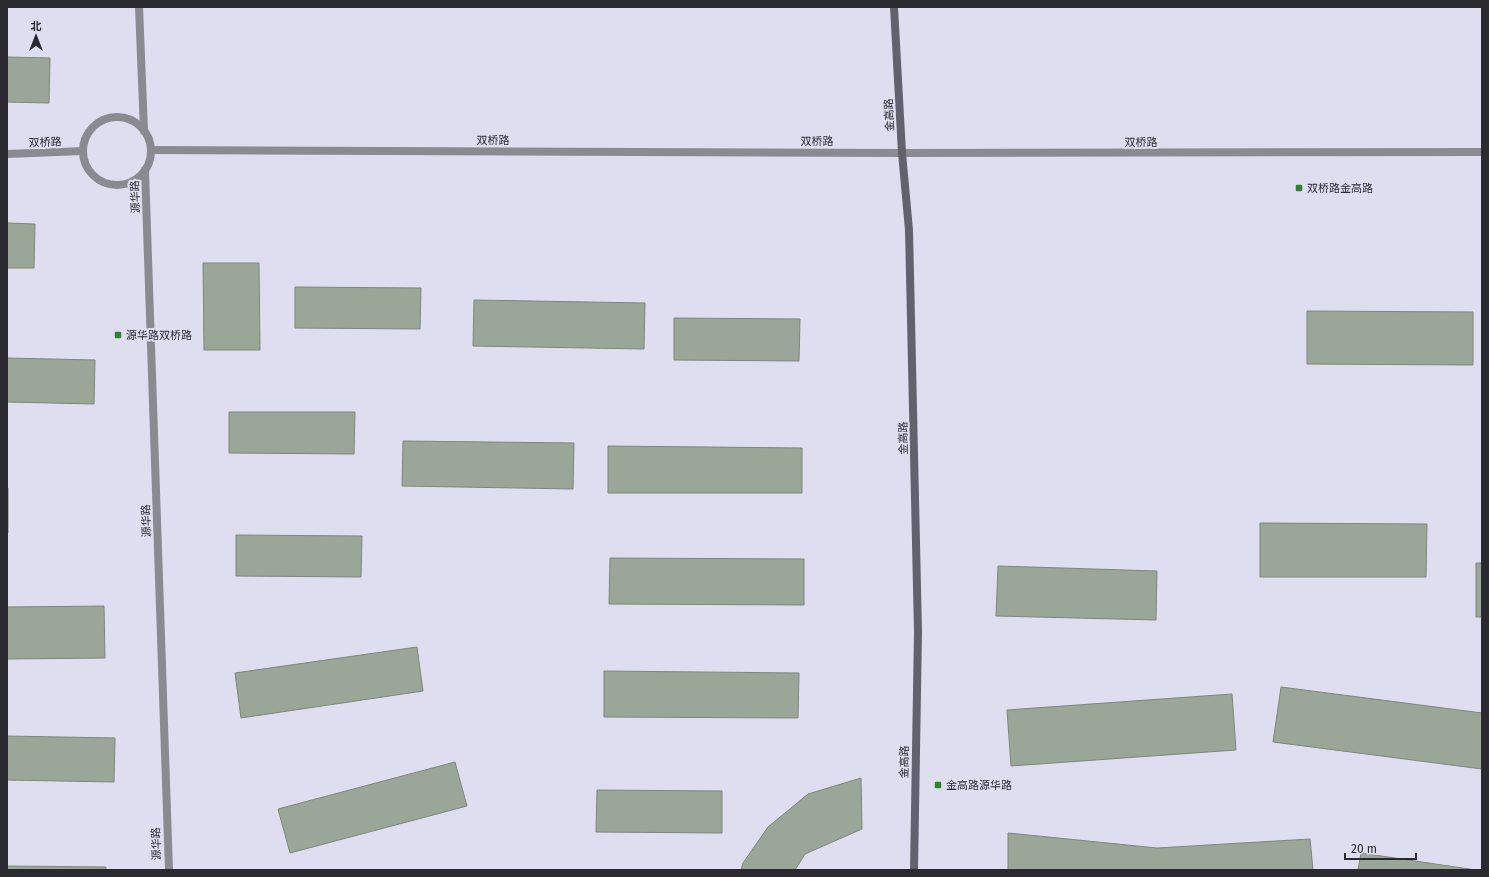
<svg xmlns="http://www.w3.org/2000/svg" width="1489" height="877" viewBox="0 0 1489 877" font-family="'Fira Sans','Noto Sans SC',sans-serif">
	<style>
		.building { fill: #99a698; stroke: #7c887b }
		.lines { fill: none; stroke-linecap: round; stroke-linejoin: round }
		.minor { stroke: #8b8a91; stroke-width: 8 }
		.tertiary { stroke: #8b8a91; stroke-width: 8 }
		.secondary { stroke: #62616c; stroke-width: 8 }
		.poi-dot { fill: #2e812e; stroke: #dfdef0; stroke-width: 1.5 }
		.labels { text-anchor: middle; stroke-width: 4; stroke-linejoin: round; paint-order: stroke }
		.street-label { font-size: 11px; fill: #2a2930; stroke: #dfdef0 }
		.poi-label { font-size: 11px; fill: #2a2930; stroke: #dfdef0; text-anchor: start }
	</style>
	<rect width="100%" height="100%" fill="#dfdef0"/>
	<!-- building -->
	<path class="building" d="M7 57 50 58 49 103 7 102Z
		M7 223 35 224 34 268H7Z
		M203 263H259L260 350H204Z
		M295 287 421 288 420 329 295 328Z
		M474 300 645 303 644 349 473 346Z
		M1307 311 1473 312V365L1307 364Z
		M674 318 800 319 799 361 674 360Z
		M7 358 95 360 94 404 7 402Z
		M229 412H355L354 454 229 453Z
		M403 441 574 443 573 489 402 486Z
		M608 446 802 448V493H608Z
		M7 488H8V533H7Z
		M1260 523 1427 524 1426 577H1260Z
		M236 535 362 536 361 577 236 576Z
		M610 558 804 559V605L609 604Z
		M1476 563H1482V617H1476Z
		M998 566 1157 571 1156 620 996 616Z
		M104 606 105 658 7 659V607Z
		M417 647 423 691 241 718 235 673Z
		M604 671 799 673 798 718 604 717Z
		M1281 687 1482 713V769L1273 742Z
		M1232 694 1236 750 1011 766 1007 710Z
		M7 736 115 738 114 782 7 780Z
		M455 762 467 806 290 853 278 809Z
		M861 778 862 829 805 854 795 870H741L743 863 768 827 808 794Z
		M597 790 722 791V833L596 832Z
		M1008 833 1157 848 1310 839 1313 870H1008Z
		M1361 853 1476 870H1358Z
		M7 866 106 867V870H7Z"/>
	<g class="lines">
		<!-- minor -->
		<path class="minor" d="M139 7 144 131
			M83 151a34 34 0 1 1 68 0a34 34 0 1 1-68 0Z
			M145 170 169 870"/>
		<!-- tertiary -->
		<path class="tertiary" d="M151 150 902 153 1482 152
			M7 154 83 151"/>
		<!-- secondary -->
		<path class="secondary" d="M894 7 902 153 909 230 918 632 914 870"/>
	</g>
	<!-- markers -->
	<g class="poi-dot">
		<rect x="1295" y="184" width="8" height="8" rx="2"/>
		<rect x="114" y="331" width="8" height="8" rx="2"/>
		<rect x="934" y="781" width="8" height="8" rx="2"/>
	</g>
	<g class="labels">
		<!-- street labels -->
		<g class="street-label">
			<text transform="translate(889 115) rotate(-93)" y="4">金高路</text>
			<text x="493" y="144">双桥路</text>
			<text x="817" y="145">双桥路</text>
			<text transform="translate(45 142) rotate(-2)" y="4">双桥路</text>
			<text x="1141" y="146">双桥路</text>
			<text transform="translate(135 197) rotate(-92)" y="4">源华路</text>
			<text transform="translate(903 438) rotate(-91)" y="4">金高路</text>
			<text transform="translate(146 521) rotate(-92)" y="4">源华路</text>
			<text transform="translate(904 762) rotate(-89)" y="4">金高路</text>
			<text transform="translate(156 844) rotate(-92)" y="4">源华路</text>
		</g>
		<!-- poi labels -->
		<g class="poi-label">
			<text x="1307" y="192">双桥路金高路</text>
			<text x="126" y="339">源华路双桥路</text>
			<text x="946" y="789">金高路源华路</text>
		</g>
	</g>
	<!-- border -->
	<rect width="1489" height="877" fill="none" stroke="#2a2930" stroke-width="16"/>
	<!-- north arrow -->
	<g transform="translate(36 36)" stroke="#dfdef0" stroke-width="3" paint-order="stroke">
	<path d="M0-3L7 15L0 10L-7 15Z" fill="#2a2930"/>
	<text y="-6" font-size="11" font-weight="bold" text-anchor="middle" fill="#2a2930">北</text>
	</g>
	<!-- scale -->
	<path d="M1345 853v6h71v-6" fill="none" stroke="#2a2930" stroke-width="2"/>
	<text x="1351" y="853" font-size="12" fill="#2a2930" stroke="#dfdef0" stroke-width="3" paint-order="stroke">20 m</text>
</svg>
